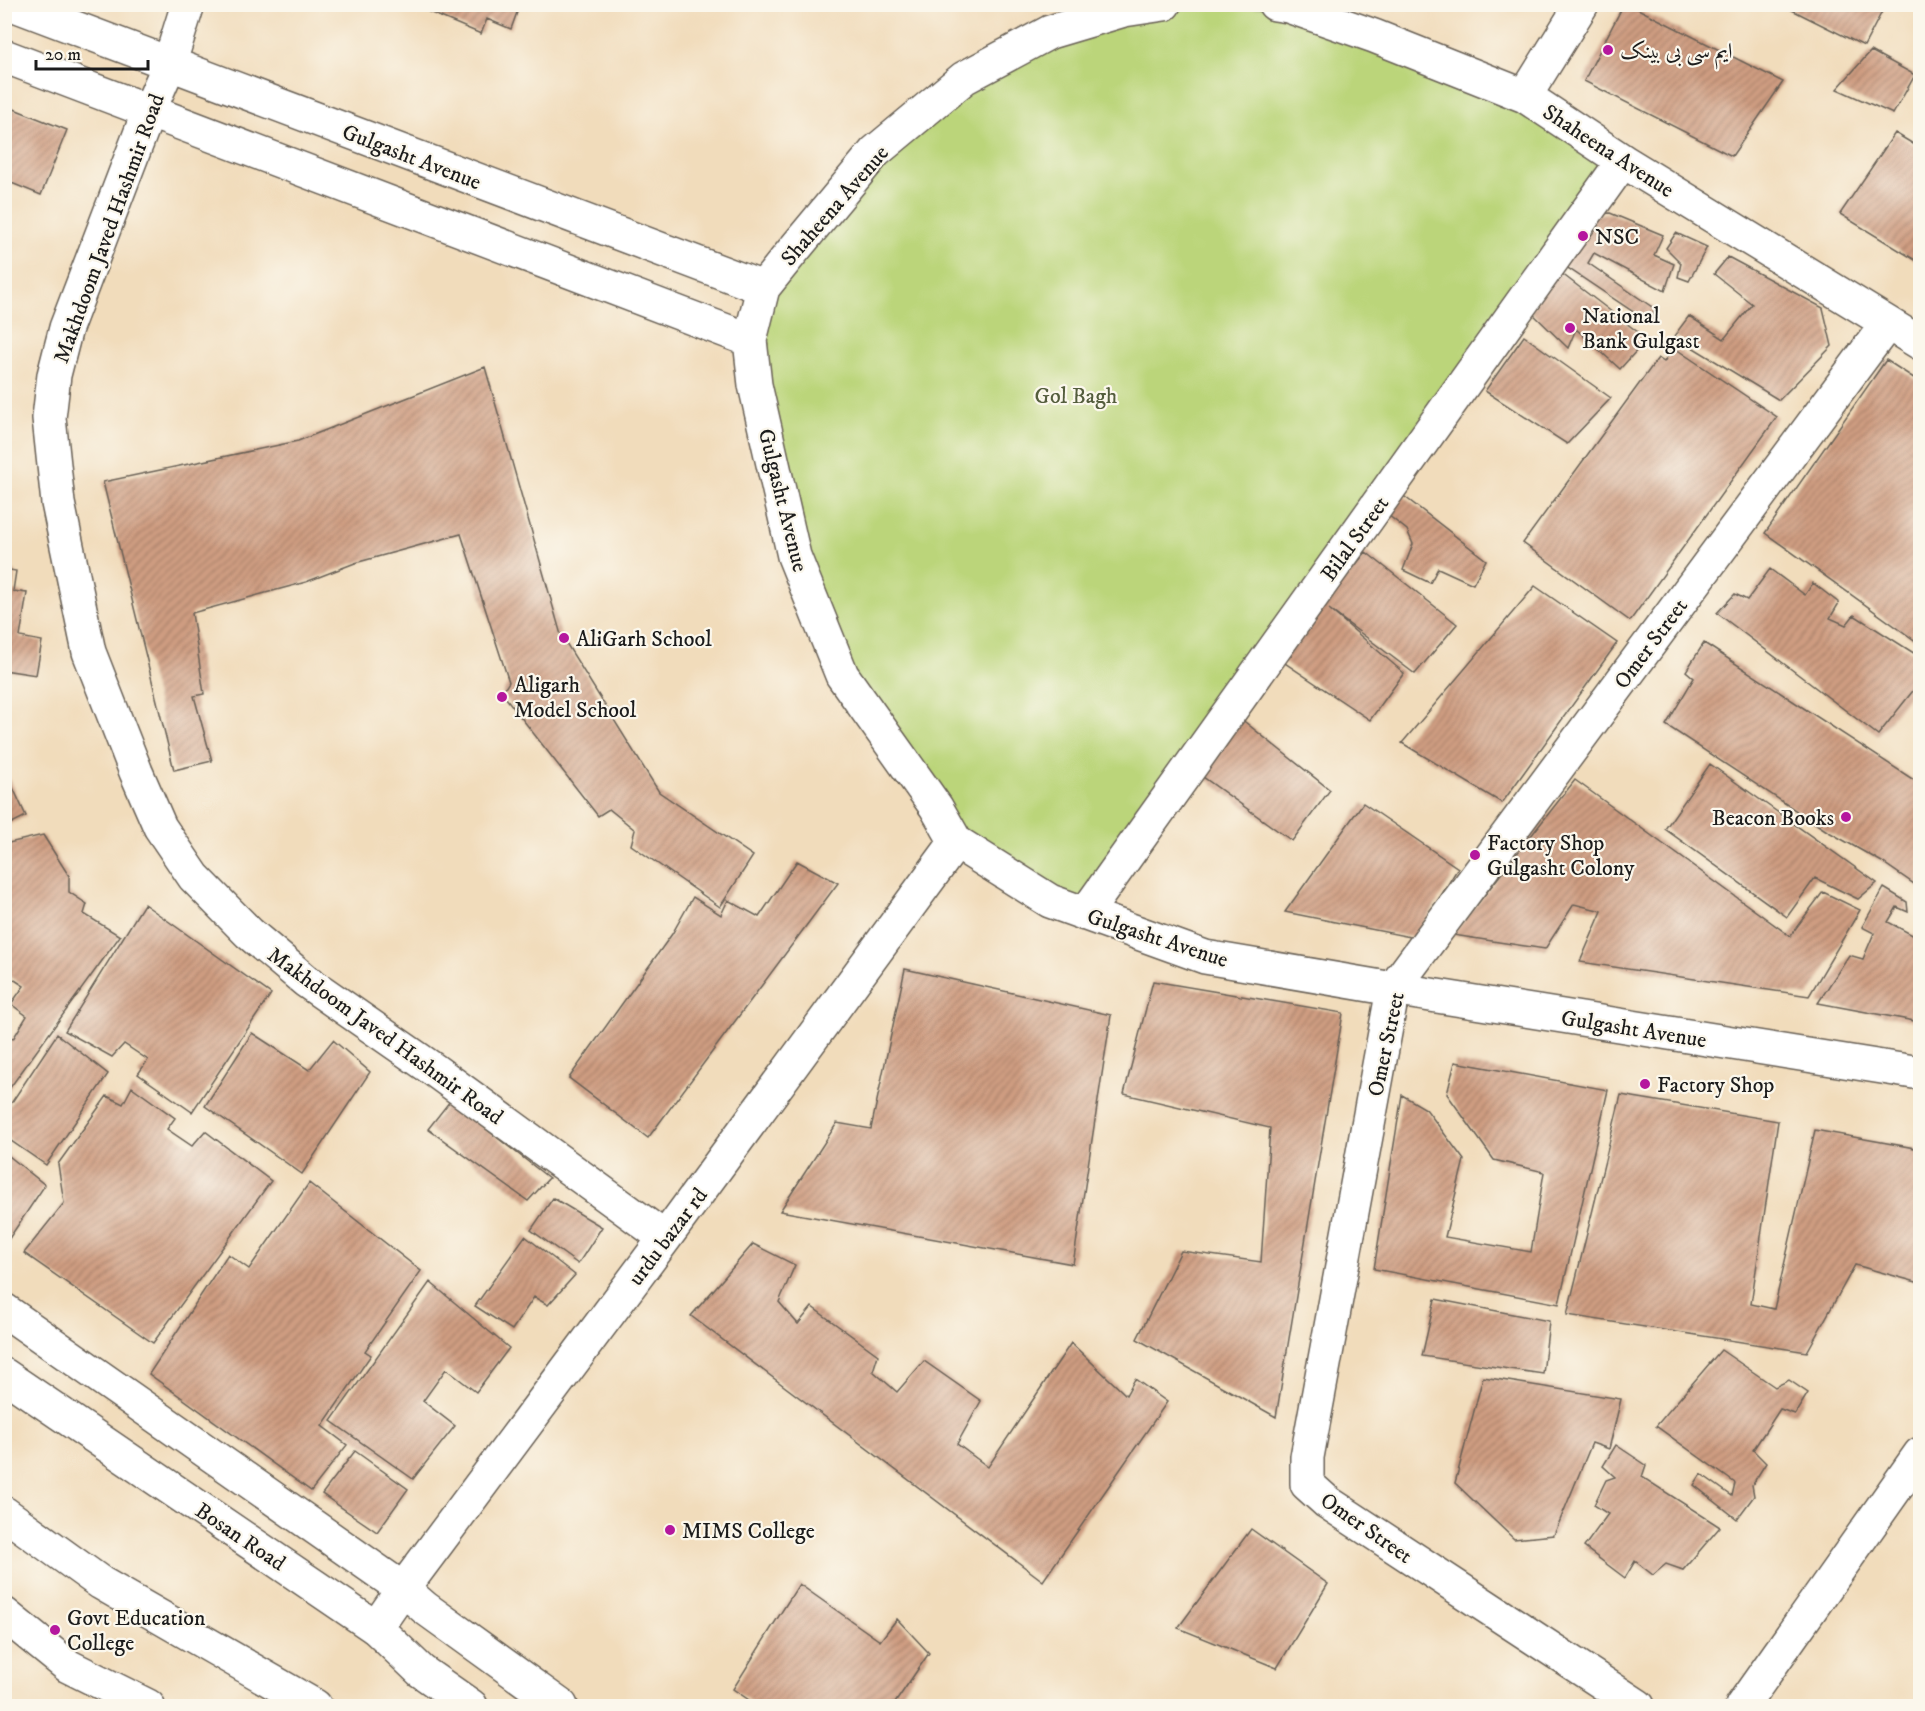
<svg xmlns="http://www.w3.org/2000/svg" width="1925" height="1711" viewBox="0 0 1925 1711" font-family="'IM FELL DW Pica',Amiri,serif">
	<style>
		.green { fill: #bbd57a; stroke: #6c784b; stroke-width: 1.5 }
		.building { fill: url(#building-hatch) }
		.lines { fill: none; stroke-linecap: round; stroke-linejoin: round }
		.minor-casing { stroke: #675f54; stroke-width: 36 }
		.major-casing { stroke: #675f54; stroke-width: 36 }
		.minor { stroke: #fff; stroke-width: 33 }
		.major { stroke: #fff; stroke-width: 33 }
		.poi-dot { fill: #b5179e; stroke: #fbf7ec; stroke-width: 2 }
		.labels { text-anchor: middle; stroke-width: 4.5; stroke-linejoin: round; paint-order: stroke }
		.poi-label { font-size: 22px; fill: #1c1c1c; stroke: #fbf7ec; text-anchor: start }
		.street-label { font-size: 22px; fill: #1c1c1c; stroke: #fbf7ec }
		.park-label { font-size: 22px; fill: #545d3d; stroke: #fbf7ec }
	</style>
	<defs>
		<pattern id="building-hatch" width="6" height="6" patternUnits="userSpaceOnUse" patternTransform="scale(1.5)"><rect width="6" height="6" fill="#cf9d81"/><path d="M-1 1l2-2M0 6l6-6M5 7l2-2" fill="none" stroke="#a77f69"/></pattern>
	</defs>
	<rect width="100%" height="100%" fill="#fbf7ec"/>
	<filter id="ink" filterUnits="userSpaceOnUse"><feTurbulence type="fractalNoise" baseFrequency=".0167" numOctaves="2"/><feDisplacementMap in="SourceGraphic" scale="12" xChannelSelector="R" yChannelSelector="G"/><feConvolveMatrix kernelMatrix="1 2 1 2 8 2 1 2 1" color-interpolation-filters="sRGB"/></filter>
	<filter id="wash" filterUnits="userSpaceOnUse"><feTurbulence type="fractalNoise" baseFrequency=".008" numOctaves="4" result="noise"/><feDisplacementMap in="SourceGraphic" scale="24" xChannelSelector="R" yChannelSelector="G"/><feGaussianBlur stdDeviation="1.35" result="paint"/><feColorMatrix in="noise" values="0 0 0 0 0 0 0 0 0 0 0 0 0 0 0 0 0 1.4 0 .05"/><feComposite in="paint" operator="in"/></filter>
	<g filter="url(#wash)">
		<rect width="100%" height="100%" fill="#f1dcbb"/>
		<!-- green -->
		<path class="green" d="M1288 6 1623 161 1085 914 956 842 842 675 755 385 763 288 964 78 1124 10Z"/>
		<g id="blocks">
			<!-- building -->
			<path class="building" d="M410 4H520L511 29 487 19 481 34Z
				M1624 4H1628L1783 82 1732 156 1584 81Z
				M1780 4H1886L1864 46Z
				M1871 51 1915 75 1893 114 1837 89Z
				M4 105 67 130 41 195 4 180Z
				M1895 133 1920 148V263L1840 214Z
				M1610 213 1663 235 1654 255 1674 264 1665 291 1594 253 1588 263 1655 309 1650 323 1559 262 1594 215Z
				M1676 233 1707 247 1689 281 1678 277 1681 263 1666 248Z
				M1728 257 1823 308 1832 346 1779 400 1674 336 1689 316 1724 339 1752 304 1714 274Z
				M1557 270 1647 339 1620 369 1576 329 1568 348 1530 311Z
				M1524 336 1611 398 1567 444 1485 391Z
				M1673 347 1777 417 1630 621 1523 543 1658 358 1664 362Z
				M1886 360 1920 382V644L1765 533Z
				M485 367 561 635 659 792 753 856 720 907 631 845 635 830 609 809 598 816 502 693 509 682 461 534 355 563 306 582 192 613 204 694 194 696 212 761 174 770 103 482 298 441Z
				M1396 490 1486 560 1473 584 1438 568 1430 583 1403 570 1413 544 1407 530 1383 511Z
				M1366 552 1457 624 1415 674 1329 609 1404 673 1370 720 1279 659Z
				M4 569 16 571 13 591 27 593 20 637 42 641 36 675 4 670Z
				M1770 569 1805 595 1813 583 1839 603 1830 618 1846 625 1854 615 1920 657V682L1878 735 1717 613 1735 594 1747 600Z
				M1535 586 1617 643 1502 803 1402 743Z
				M1704 643 1920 784V888L1882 862 1827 831 1666 725 1694 678 1686 671Z
				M1240 718 1330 790 1292 841 1199 774Z
				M1710 764 1877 883 1858 899 1815 878 1787 917 1665 829Z
				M4 768 26 816 4 827Z
				M1575 780 1790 936 1823 892 1860 910 1809 996 1580 962 1602 911 1574 904 1545 949 1453 935Z
				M1363 803 1458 868 1415 938 1285 912Z
				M43 835 69 876V892L87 904 84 914 120 936 4 1096V1033L13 1039 27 1016 11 1004 24 986 4 973V844Z
				M797 861 838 883 648 1138 569 1078 672 934 693 897 721 915 728 900 759 917Z
				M1884 888 1907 902 1908 912 1897 907 1888 922 1920 939V1022L1818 1003 1849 955 1863 959 1874 933 1862 927Z
				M144 904 271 994 192 1112 138 1074 148 1060 124 1044 112 1057 65 1031Z
				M905 969 1111 1015 1073 1264 780 1211 837 1123 871 1129Z
				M1153 981 1343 1013 1276 1417 1137 1339 1181 1251 1261 1262 1270 1128 1124 1094Z
				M252 1033 309 1070 333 1040 370 1072 302 1174 205 1106Z
				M57 1034 108 1074 46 1165 4 1136V1114Z
				M1455 1062 1608 1090 1559 1304 1374 1269 1402 1095 1426 1109 1464 1160 1445 1237 1531 1252 1544 1172 1494 1160 1447 1094Z
				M132 1087 175 1118 167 1129 192 1146 205 1131 271 1181 153 1343 24 1253 64 1203 58 1164 107 1096 123 1104Z
				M1621 1095 1778 1121 1751 1304 1774 1309 1815 1130 1920 1149V1283L1855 1265 1807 1352 1567 1315Z
				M450 1101 549 1178 528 1201 428 1129Z
				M4 1152 45 1185 4 1246Z
				M309 1183 421 1271 365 1351 371 1355 322 1426 347 1445 311 1491 149 1374 228 1254 249 1269Z
				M553 1198 602 1227 578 1264 531 1230Z
				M525 1236 575 1275 548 1305 534 1297 512 1330 475 1306Z
				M753 1244 795 1265 779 1302 798 1324 812 1307 878 1355 873 1371 897 1392 924 1361 981 1401 957 1444 988 1467 1071 1343 1126 1395 1135 1379 1167 1402 1043 1581 691 1316Z
				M430 1282 509 1348 476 1392 446 1369 423 1401 455 1426 413 1479 331 1421Z
				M1435 1299 1549 1321 1543 1374 1422 1356Z
				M1721 1350 1775 1387 1789 1380 1808 1393 1795 1414 1780 1409 1753 1450 1766 1463 1752 1485 1754 1496 1737 1519 1694 1485 1701 1474 1732 1496 1735 1483 1656 1426Z
				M1483 1377 1621 1399 1609 1449 1592 1443 1554 1535 1514 1539 1455 1483Z
				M1616 1445 1646 1465 1642 1477 1720 1527 1683 1570 1666 1564 1653 1575 1635 1561 1625 1578 1584 1547 1608 1514 1594 1505 1606 1480 1615 1477 1603 1466Z
				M355 1451 408 1489 377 1532 322 1494Z
				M1251 1529 1328 1584 1277 1668 1178 1628Z
				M799 1584 880 1641 897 1619 929 1653 893 1706H758L733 1689Z"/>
		</g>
	</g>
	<g filter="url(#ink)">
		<use href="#blocks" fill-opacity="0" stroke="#675f54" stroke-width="1.5"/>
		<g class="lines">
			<!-- minor casing -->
			<g class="minor-casing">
				<path id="minor" d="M12 4 763 288
					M188 4 169 65 149 111 66 328 54 375 49 418 58 503 89 652 136 772 160 827 194 877 249 933 306 981 434 1070 665 1238
					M1164 4 1124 10 1050 32 964 78 875 152 792 252 763 288 750 340 755 385 794 556 842 675 936 807 956 842 1050 901 1205 957 1393 989 1920 1073
					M1275 4 1288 6 1374 36 1525 96 1623 161 1920 343
					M4 56 750 340
					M1525 96 1582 4
					M1085 914 1623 161
					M4 1310 403 1589 425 1608 561 1706
					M4 1614 68 1666 148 1706
					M376 1628 403 1589 665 1238 956 842
					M1638 1706 1327 1502 1307 1484V1457L1393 989 1887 324
					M1742 1706 1920 1454"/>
			</g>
			<!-- major casing -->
			<g class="major-casing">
				<path id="major" d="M4 1375 376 1628 421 1671 471 1706
					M4 1513 101 1583 315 1706"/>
			</g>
			<!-- minor -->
			<use href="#minor" class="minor"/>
			<!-- major -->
			<use href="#major" class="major"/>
		</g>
	</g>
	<!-- markers -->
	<g class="poi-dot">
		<circle cx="1608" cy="50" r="6"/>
		<circle cx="1583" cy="236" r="6"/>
		<circle cx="1570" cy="328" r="6"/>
		<circle cx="564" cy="638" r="6"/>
		<circle cx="502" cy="697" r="6"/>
		<circle cx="1846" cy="817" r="6"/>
		<circle cx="1475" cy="855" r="6"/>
		<circle cx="1645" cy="1084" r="6"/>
		<circle cx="670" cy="1530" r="6"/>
		<circle cx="55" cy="1630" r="6"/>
	</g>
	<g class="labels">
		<!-- poi labels -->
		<g class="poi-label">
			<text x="1620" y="58">ایم سی بی بینک</text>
			<text x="1595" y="244">NSC</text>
			<text x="1582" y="323">National<tspan x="1582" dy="25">Bank Gulgast</tspan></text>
			<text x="576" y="646">AliGarh School</text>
			<text x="514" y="692">Aligarh<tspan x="514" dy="25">Model School</tspan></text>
			<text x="1834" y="825" text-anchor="end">Beacon Books</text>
			<text x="1487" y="850">Factory Shop<tspan x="1487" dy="25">Gulgasht Colony</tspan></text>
			<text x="1657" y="1092">Factory Shop</text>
			<text x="682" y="1538">MIMS College</text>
			<text x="67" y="1625">Govt Education<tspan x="67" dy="25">College</tspan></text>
		</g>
		<!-- street labels -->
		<g class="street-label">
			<text transform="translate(1609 150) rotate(33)" y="8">Shaheena Avenue</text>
			<text transform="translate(412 156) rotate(21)" y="8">Gulgasht Avenue</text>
			<text transform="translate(834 205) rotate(-49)" y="8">Shaheena Avenue</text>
			<text transform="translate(108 228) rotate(-70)" y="8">Makhdoom Javed Hashmir Road</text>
			<text transform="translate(784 500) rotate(76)" y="8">Gulgasht Avenue</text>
			<text transform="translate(1354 538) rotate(-54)" y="8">Bilal Street</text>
			<text transform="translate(1650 643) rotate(-53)" y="8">Omer Street</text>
			<text transform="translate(1158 937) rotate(18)" y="8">Gulgasht Avenue</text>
			<text transform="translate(1634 1028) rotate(9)" y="8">Gulgasht Avenue</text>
			<text transform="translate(386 1035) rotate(36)" y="8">Makhdoom Javed Hashmir Road</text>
			<text transform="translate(1385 1044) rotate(-78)" y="8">Omer Street</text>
			<text transform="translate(667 1236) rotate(-53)" y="8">urdu bazar rd</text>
			<text transform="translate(1367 1527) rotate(35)" y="8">Omer Street</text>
			<text transform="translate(241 1536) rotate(34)" y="8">Bosan Road</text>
		</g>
		<!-- park labels -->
		<g class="park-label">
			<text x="1076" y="403">Gol Bagh</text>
		</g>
	</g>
	<!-- margin -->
	<rect width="1925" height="1711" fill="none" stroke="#fbf7ec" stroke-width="24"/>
	<!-- scale -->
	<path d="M36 60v9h112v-9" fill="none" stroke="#1c1c1c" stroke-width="3"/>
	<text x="45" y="60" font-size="18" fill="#1c1c1c" stroke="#fbf7ec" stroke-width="4.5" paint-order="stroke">20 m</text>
</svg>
